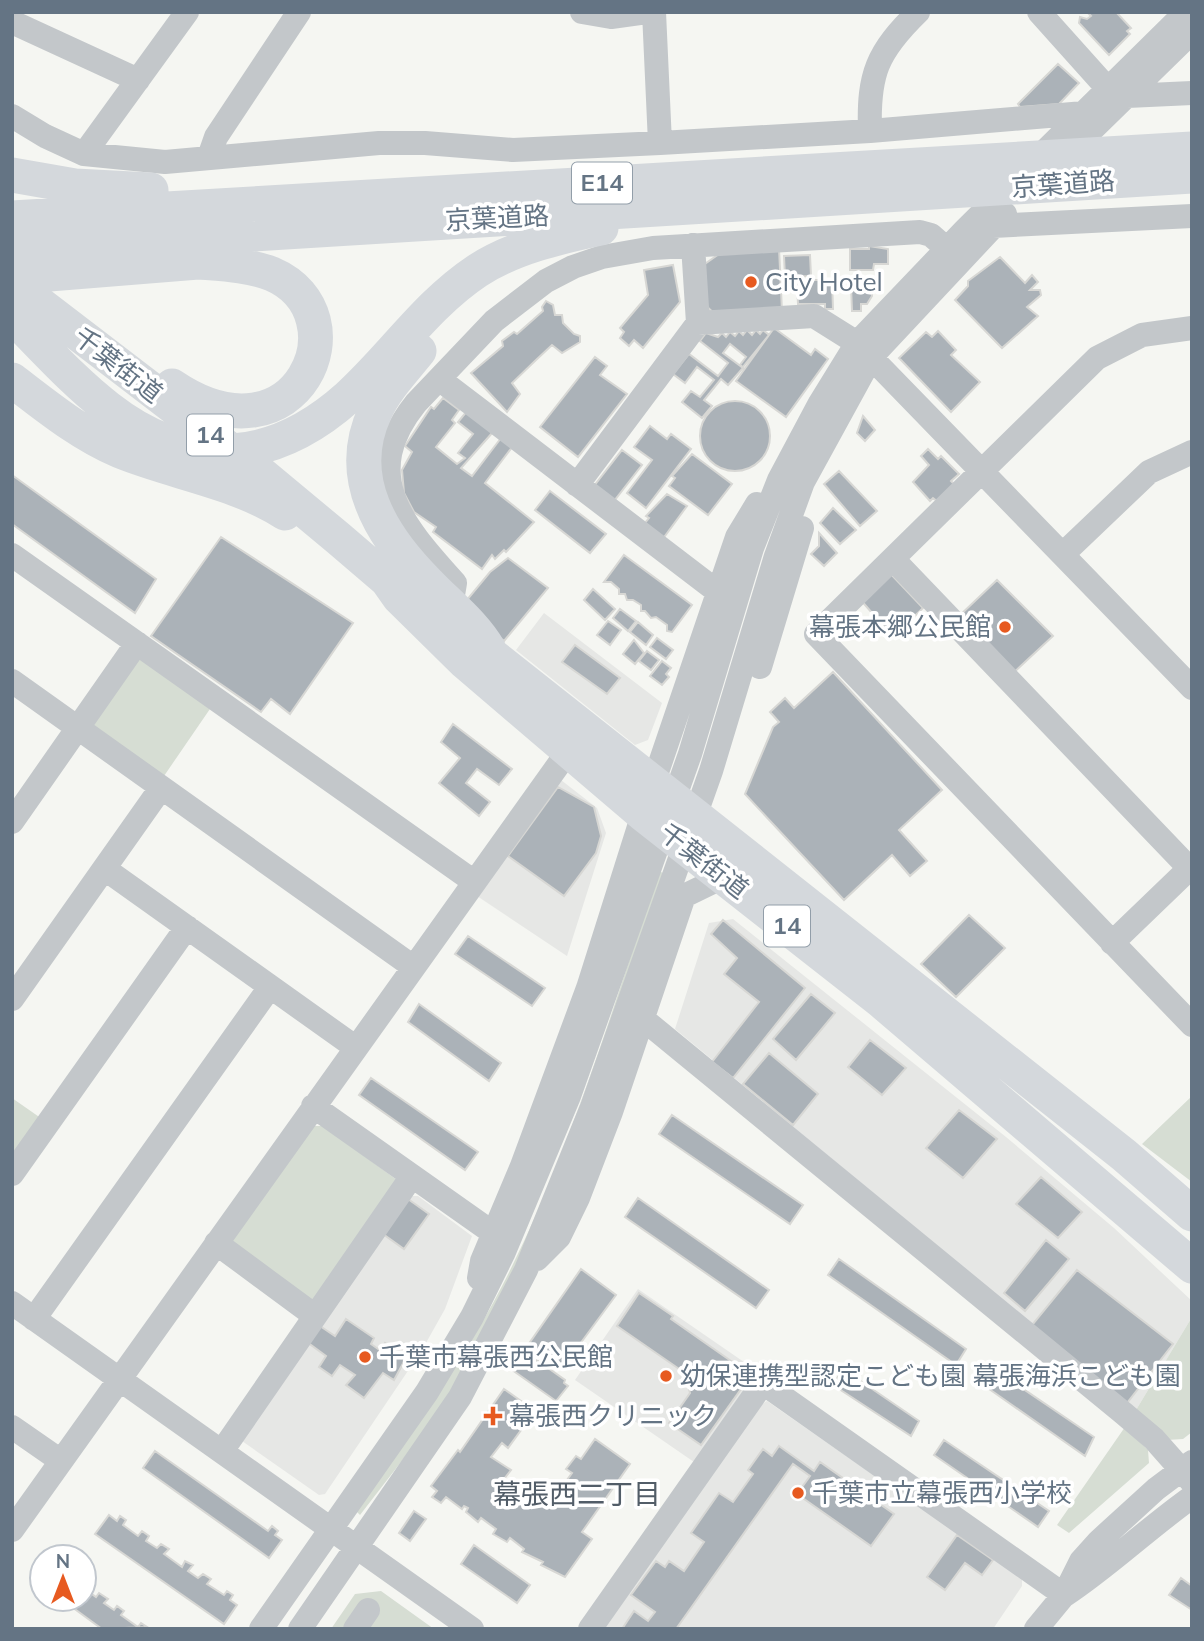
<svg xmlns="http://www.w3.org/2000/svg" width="1204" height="1641" viewBox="0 0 1204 1641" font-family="Mulish,'Noto Sans JP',sans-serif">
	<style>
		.built { fill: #e6e7e5 }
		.green { fill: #d6ddd3 }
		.building { fill: #abb2b8; stroke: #d7d7d4; stroke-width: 2 }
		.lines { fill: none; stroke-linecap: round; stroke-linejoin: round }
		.minor { stroke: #c3c7ca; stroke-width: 24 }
		.highway { stroke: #d4d8dc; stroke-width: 35 }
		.poi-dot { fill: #e75a20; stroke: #fff; stroke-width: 2.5 }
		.labels { text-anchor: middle; stroke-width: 7; stroke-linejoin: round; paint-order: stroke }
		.shield { fill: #fff; stroke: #929ea9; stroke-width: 2 }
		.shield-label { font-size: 24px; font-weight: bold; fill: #647484 }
		.street-label { font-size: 26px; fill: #647484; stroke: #fff }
		.poi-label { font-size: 26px; fill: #647484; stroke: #fff; text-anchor: start }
		.neighbourhood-label { font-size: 28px; fill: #525d68; stroke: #fff }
	</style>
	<rect width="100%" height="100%" fill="#f5f6f2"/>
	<!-- built -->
	<path class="built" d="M544 613 662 703 648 740 635 745 516 650Z
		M561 780 597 808 606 833 567 956 477 896Z
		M733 919 1006 1137 1114 1228 1192 1301V1317L1136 1410 675 1029 709 923Z
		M408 1196H418L472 1236 445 1309 422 1350 325 1494 319 1495 242 1441Z
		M638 1289 757 1371 694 1462 575 1380Z
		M767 1401 1022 1578V1586L993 1629H602L757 1407Z"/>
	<!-- green -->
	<path class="green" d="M134 659H145L212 706 164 776 94 727 92 719Z
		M659 871 663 873 661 883 529 1245 445 1405 360 1515 356 1511C404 1439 461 1365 501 1288 569 1158 612 1009 659 871Z
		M1192 1096V1182L1142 1144Z
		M12 1098 45 1121 12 1165Z
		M313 1126H323L397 1180 314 1304 229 1243Z
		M1192 1317V1432L1183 1439 1167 1440 1136 1410Z
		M1125 1427 1148 1450 1149 1463 1069 1533 1057 1525Z
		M381 1591 434 1629H331L355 1594Z"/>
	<!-- building -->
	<path class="building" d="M1087 12H1116L1131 28 1127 31 1130 34 1109 55 1079 23 1080 17 1087 19 1091 16Z
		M1058 64 1079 83 1059 104 1020 107 1018 104Z
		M869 246 888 249V264H874L873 270H850V249H869Z
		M779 248 782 311 717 316 704 304 702 266 719 254Z
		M810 255 811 276 785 277 784 256Z
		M1000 257 1025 283 1032 275 1038 282 1030 290H1040L1041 295 1027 307 1038 316 1002 348 955 300 968 286V281Z
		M673 265 680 302 643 348 634 340 629 346 620 338 624 332 620 328 648 295 644 270Z
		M793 280H832L833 309H825V304H798L797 285H793Z
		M851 286H871L872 296 867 304H861V311H852Z
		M546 301 553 305 555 315H562L563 323 574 334 580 336V342L562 353 552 345 536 360 512 383 520 394 507 412 471 373 503 346 502 341 514 332 517 334 543 311 542 307Z
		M774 328 811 355 815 349 828 359 786 417 736 381Z
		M747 330 752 335 756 330 760 334 763 330 769 335 743 367 740 365 746 357 730 344 723 353 743 368 728 385 721 379 704 400 712 406 702 418 682 402 691 391 700 397 714 380 697 367 685 383 673 374 689 354 718 376 728 363 700 341 706 333 718 337 722 333 726 337 730 332 735 336 739 331 743 335Z
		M938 331 956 350 951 355 980 382 951 412 899 358 926 332 932 337Z
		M595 357 607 366 600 375 627 394 578 457 540 427Z
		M443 398 459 410 452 420 455 423 436 447 457 464 465 458 458 453 473 434 458 422 467 411 493 432 461 468 472 476 501 438 513 446 485 483 534 522 506 552 504 550 495 559 492 555 482 569 433 532 436 527 414 512 404 493 402 470 412 452 405 446 431 407 434 409Z
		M700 436a35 35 0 1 1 70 0a35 35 0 1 1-70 0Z
		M863 416 875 430 865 441 857 433Z
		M650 426 667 439 671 434 691 449 646 508 627 493 652 460 634 447Z
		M928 449 938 459 941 456 959 474 951 481 955 485 938 502 933 498 930 501 913 482 929 465 921 456Z
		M622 450 642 465 614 501 594 486Z
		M692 454 732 484 708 515 669 486 675 478 672 476Z
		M839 471 877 511 860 526 824 484Z
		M12 475 156 579 135 613 12 524Z
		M550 491 606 534 590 553 535 510Z
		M667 494 687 506 662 540 645 523 649 518 646 516Z
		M833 508 856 530 840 544 820 523Z
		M819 533 837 553 824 566 811 554 819 546Z
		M221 537 353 623 290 714 271 699 261 712 151 636Z
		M624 555 692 605 672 632 667 631V625L656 617 651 618 645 611H641V605L633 600H627L625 594H619V589L611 582H604Z
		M508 558 548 588 504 641 461 607 490 572Z
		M888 571 923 608 893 637 859 598Z
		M997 580 1053 636 1011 675 957 618Z
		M593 589 615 609 605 620 584 600Z
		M620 609 636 621 628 631 613 618Z
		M608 621 621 630 610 645 597 635Z
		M638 622 653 635 646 645 630 632Z
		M657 638 673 650 666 659 650 647Z
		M634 640 644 653 635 664 623 654Z
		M575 645 620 678 607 694 562 662Z
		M647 651 659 660 651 670 639 661Z
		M662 661 671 668 666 674 669 677 662 685 650 676Z
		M833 672 942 790 899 830 927 861 910 876 892 855 844 900 745 794 773 727 779 722 770 712 785 698 794 708Z
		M453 724 512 769 499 785 477 769 466 783 490 802 479 816 439 783 460 758 441 742Z
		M558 787 594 807 601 836 596 853 564 896 508 856Z
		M969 915 1005 948 956 997 921 964Z
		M723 920 805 988 733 1078 712 1062 759 1002 724 974 737 958 711 934Z
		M468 936 545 988 532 1006 455 954Z
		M811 994 835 1013 796 1060 773 1039Z
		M419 1004 501 1063 489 1081 408 1022Z
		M870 1040 906 1068 882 1095 848 1067Z
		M769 1053 818 1094 793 1125 743 1084Z
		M371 1078 478 1152 465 1170 359 1095Z
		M959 1110 997 1139 963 1178 926 1148Z
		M672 1115 803 1205 790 1224 659 1134Z
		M1041 1177 1082 1212 1058 1238 1016 1204Z
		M638 1198 769 1290 756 1308 625 1217Z
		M408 1199 429 1214 404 1249 383 1234Z
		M1046 1240 1069 1259 1025 1311 1004 1293Z
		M839 1259 966 1349 956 1365 828 1275Z
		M581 1269 616 1295 563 1367 528 1345Z
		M1077 1270 1173 1344 1127 1403 1032 1325Z
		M639 1293 673 1316 671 1319 751 1375 701 1445 669 1423 690 1393 685 1373 617 1326Z
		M346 1319 374 1338 371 1344 381 1351 385 1343 406 1358 394 1380 383 1373 364 1398 346 1385 355 1375 340 1365 332 1376 319 1367 326 1356 307 1342 320 1326 335 1336Z
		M531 1356 565 1380 564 1383 568 1386 556 1401 508 1367 512 1361 523 1368Z
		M991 1367 1094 1437 1085 1456 982 1384Z
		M843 1369 919 1421 911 1436 833 1385Z
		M504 1389 535 1411 508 1448 502 1443 491 1457 511 1470 504 1479 539 1505 546 1494 553 1499 572 1473 566 1469 576 1456 581 1459 595 1439 630 1464 582 1532 592 1539 565 1577 541 1565 543 1562 522 1552 524 1549 510 1538 507 1542 493 1534 496 1529 481 1518 478 1522 466 1512 468 1508 464 1506 462 1509 446 1497 441 1503 432 1497 437 1491 431 1486 458 1450 460 1452Z
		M944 1440 1049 1511 1038 1527 934 1455Z
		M779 1446 814 1471 820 1462 894 1514 871 1546 797 1494 810 1476 793 1464 676 1629H622L634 1611 648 1621 655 1612 631 1595 656 1561 665 1567 669 1561 684 1571 704 1542 691 1533 719 1493 733 1502 753 1474 748 1470 763 1449 772 1456Z
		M155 1451 268 1531 272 1526 278 1531 275 1535 282 1540 269 1558 143 1468Z
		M414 1511 426 1519 410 1541 399 1533Z
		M109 1515 117 1521 120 1516 126 1520 123 1525 138 1536 142 1531 149 1536 146 1541 157 1548 161 1544 169 1549 164 1554 182 1567 185 1561 193 1565 188 1571 198 1578 203 1574 211 1579 207 1584 224 1595 227 1591 233 1595 230 1600 237 1605 224 1624 95 1534Z
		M957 1535 993 1560 982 1575 965 1563 945 1590 927 1577Z
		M474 1545 530 1585 517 1603 461 1564Z
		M1181 1578 1192 1586V1610L1169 1595Z
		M84 1588 96 1597 99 1593 108 1599 104 1603 114 1610 117 1606 124 1611 121 1615 138 1627 141 1623 147 1627 102 1629 61 1599H84Z"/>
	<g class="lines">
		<!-- minor -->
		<path class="minor" d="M582 12 611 17 647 12
			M1039 12 1108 89 1127 96 1192 93
			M12 22 138 80
			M12 116 45 136 84 154 165 162 379 143H425L513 150 660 143 654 12
			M870 131C868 74 877 52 918 12
			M660 143 870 131 1084 113
			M84 154 187 12
			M209 157 216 137 299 12
			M1062 159 1192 32
			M993 226 1192 216
			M698 323 814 316 857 343 1192 688
			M1192 328 1142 335 1097 358 816 634 1192 1025
			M439 379 718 592
			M577 485 698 323 693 245
			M1063 554 1149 472 1192 452
			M12 555 473 881
			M894 560 1192 871
			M451 607 455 583C404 526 357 476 416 403L494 321 546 281 573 267 602 257 653 248 920 232 931 235 947 249
			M760 667 802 528
			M12 681 412 966
			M653 795 654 781 737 537 757 504
			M12 822 137 643
			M105 869 355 1047
			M1112 943 1192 866
			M12 999 161 788
			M643 1019 1122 1412 1154 1439 1192 1482
			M313 1106 493 1233
			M12 1174 187 927
			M216 1243 315 1316
			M537 1259 559 1237 578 1198 611 1112 684 896 725 876
			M479 1278 482 1261 522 1166 588 988 643 814
			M12 1303 472 1629
			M34 1319 270 987
			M12 1427 61 1461
			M222 1451 412 1176
			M12 1530 569 750
			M1065 1595C1109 1566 1148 1528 1192 1497
			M261 1629 427 1392 472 1317 503 1254 569 1096 690 754 752 548 779 480 820 403 857 343 965 230 1186 12
			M300 1629 460 1397 526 1270 592 1107 711 771 776 556 803 482 872 356 1005 214
			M355 1629 368 1610
			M590 1629 763 1383 1064 1595
			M1036 1629 1064 1595 1081 1561 1099 1541 1156 1489 1192 1462"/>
		<!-- highway -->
		<path class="highway" d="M12 175 75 186 151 190
			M12 218 1192 149
			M12 249 1192 176
			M12 277 198 262C223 264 249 265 272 274 365 314 298 471 172 386
			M12 283 255 469 338 538 387 580 399 597 465 662 643 814 880 1000 1192 1266
			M12 316C43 347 73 381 108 408 189 471 273 464 348 397 393 356 426 305 477 271 514 247 559 237 601 228
			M419 351C404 370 385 389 375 412 344 478 382 537 428 583 449 605 474 624 489 650
			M12 380C46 406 80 434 120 451 174 473 235 481 285 513
			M470 638 1124 1155 1192 1214"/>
	</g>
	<!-- markers -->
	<g class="poi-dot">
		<circle cx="751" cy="282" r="7"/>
		<circle cx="1005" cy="627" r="7"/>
		<circle cx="365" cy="1357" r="7"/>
		<circle cx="666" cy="1376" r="7"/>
		<path d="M489.5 1405.5h7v7h7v7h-7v7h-7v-7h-7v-7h7z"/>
		<circle cx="798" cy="1493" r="7"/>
	</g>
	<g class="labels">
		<!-- shield labels -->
		<g class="shield">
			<rect x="572" y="162.5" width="60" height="41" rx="5"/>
			<rect x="187" y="414.5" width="46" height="41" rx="5"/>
			<rect x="764" y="905.5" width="46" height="41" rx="5"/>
		</g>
		<g class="shield-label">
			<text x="602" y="191">E14</text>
			<text x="210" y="443">14</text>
			<text x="787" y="934">14</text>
		</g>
		<!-- street labels -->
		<g class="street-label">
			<text transform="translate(1063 184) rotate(-4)" y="9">京葉道路</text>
			<text transform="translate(497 218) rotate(-3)" y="9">京葉道路</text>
			<text transform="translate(118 365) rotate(38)" y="9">千葉街道</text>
			<text transform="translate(704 861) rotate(38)" y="9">千葉街道</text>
		</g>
		<!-- poi labels -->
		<g class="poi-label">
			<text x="765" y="291">City Hotel</text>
			<text x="991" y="636" text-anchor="end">幕張本郷公民館</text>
			<text x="379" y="1366">千葉市幕張西公民館</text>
			<text x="680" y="1385">幼保連携型認定こども園 幕張海浜こども園</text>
			<text x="509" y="1425">幕張西クリニック</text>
			<text x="812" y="1502">千葉市立幕張西小学校</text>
		</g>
		<!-- neighbourhood labels -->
		<g class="neighbourhood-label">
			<text x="577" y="1504">幕張西二丁目</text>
		</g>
	</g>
	<!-- border -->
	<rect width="1204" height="1641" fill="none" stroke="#647484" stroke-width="28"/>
	<!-- north arrow -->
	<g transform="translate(63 1578)"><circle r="33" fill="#ffffff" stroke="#c1c7ce" stroke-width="2"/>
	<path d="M0-5L12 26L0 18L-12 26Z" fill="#e75a20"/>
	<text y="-10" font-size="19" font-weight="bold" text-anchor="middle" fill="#647484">N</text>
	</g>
</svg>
